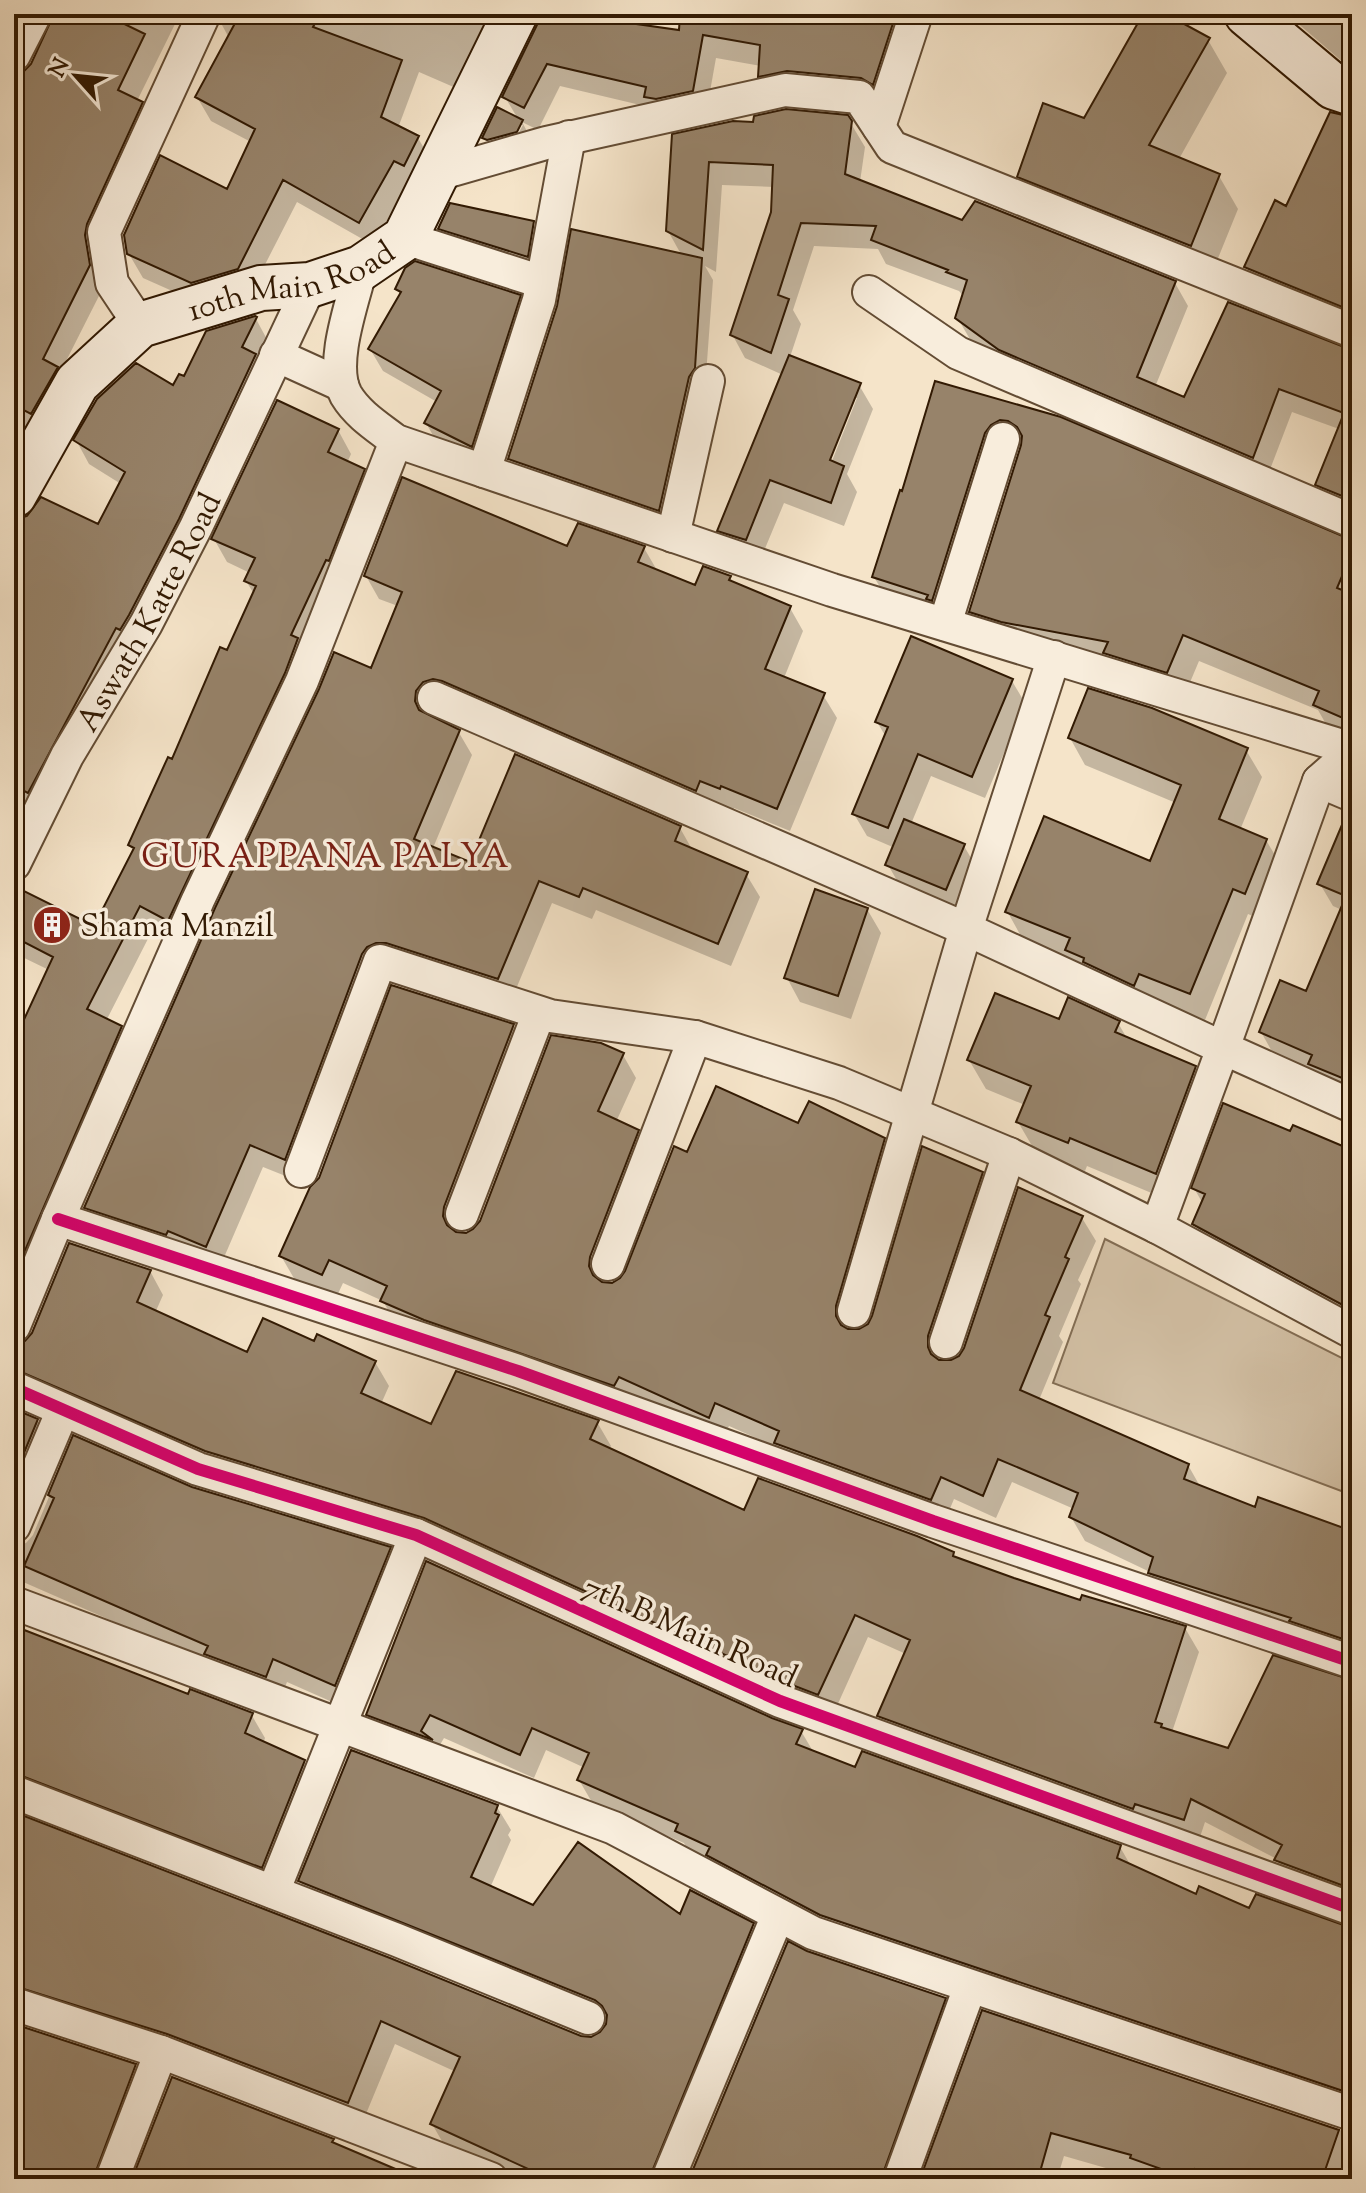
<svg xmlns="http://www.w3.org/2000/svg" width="1366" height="2193" viewBox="0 0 1366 2193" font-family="'Sorts Mill Goudy',serif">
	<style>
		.green { fill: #d4c2a7; stroke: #836e55; stroke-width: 2 }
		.shadow { fill: #0003; fill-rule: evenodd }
		.building { fill: #97836a; stroke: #321a03; stroke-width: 2 }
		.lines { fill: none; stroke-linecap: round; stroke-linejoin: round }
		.street-casing { stroke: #634c34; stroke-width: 36 }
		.secondary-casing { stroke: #321a03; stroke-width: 48 }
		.street { stroke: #f8eddc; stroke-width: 32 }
		.secondary { stroke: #f8eddc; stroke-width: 44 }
		.cycleway-casing { stroke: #f8eddc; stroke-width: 17 }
		.cycleway { stroke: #d6006c; stroke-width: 12 }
		.labels { text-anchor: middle; stroke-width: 7; stroke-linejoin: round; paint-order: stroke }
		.street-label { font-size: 32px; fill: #321a03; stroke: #f8eddc }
		.poi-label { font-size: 32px; fill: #321a03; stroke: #f8eddc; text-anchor: start }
		.neighbourhood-label { font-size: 34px; letter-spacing: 2px; fill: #7a1f14; stroke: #f8eddc }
	</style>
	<rect width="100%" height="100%" fill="#f5e4c9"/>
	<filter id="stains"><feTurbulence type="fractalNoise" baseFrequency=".0025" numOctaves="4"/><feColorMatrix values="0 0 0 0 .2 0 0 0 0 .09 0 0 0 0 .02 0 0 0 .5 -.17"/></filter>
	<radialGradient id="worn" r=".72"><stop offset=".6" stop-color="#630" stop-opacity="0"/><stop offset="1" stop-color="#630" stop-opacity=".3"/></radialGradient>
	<!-- green -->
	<path class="green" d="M1105 1239 1352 1363V1495L1053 1383Z"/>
	<!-- shadow -->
	<path class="shadow" d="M14 14H522L472 95 419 72 398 128 418 138 432 162 408 184 373 245 297 202 251 292 206 306 143 278 129 254 228 191 251 142 211 121 197 97 229 38 222 25 223 20 216 18 200 30 178 18 137 101 141 103 155 127 102 290 60 373 14 491V76L25 73 33 65 54 19 49 18 14 66Z
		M536 14H606L603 21 691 33 694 14 926 15 911 32 886 107 876 101 801 94 773 100 760 76 761 66 716 58 706 114 670 122 660 121 653 108 560 86 538 130 522 122 528 133 523 143 495 151 484 137 498 109 518 119 505 97 539 26 541 15ZM518 125H523L514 141 510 140Z
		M1145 14H1162L1208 40 1227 73 1179 159 1219 176 1238 209 1210 278 1039 210 1020 176 1085 120Z
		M1287 14H1352V70Z
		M847 117 865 147 860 182 963 222 1175 283 1188 306 1155 387 1185 400 1352 351V517L1331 508 1317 484 1339 429 1292 412 1266 480 971 341 957 317 964 297 959 291 886 264 878 249 814 246 793 310 801 324 790 357 859 385 873 409 847 474 857 492 844 526 784 503 759 563 733 554 719 530 783 375 745 358 732 334 773 212 774 187 722 185 716 272 705 266 713 280 705 389 670 530 522 479 510 459 682 256 668 231 674 136 755 124ZM852 398H857L828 471 824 469Z
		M1352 119V328L1260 291 1246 267Z
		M533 223 547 247 541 280 454 252 440 228Z
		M397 289 519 297 532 319 484 468 439 446 426 423 437 402 383 371 370 349 401 295Z
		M256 319 269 343 14 872V522L99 527 121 484 89 464 76 440 174 388Z
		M936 383 1352 540V741L1331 733 1318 710 1199 661 1183 699 987 639 971 612 1022 447H1016L948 627 890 604 874 577 904 493Z
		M338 430 351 454 347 463 363 470 377 494 182 943 153 929 106 1021 121 1027 134 1051 14 1331V1045L49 970 14 953V888L95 929 134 853 130 845 254 594 246 581 250 573 227 562 214 539Z
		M644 548 658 572 696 588 730 577 734 585 790 608 803 631 784 678 823 695 837 718 790 831 734 808 733 811 436 705 428 716 458 731 472 755 433 848 471 864 680 828 693 851 746 874 760 897 731 966 596 910 592 919 552 903 511 1001 389 965 298 1181 263 1167 219 1269 99 1230 86 1207 372 670 398 606 379 599 366 576 568 549Z
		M1012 681 1025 703 985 798 931 776 911 824 964 846 978 870 959 912 902 889 888 865 895 848 867 836 854 814 886 737 877 722Z
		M1070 738 1246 750 1262 777 1240 830 1266 840 1282 867 1260 919 1248 914 1205 1020 1155 999 1082 977 1072 959 1022 938 1007 911 1151 863 1176 803 1085 765Z
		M1352 827V1099L1274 1055 1261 1032 1307 994 1342 910 1333 906 1320 884Z
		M867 909 881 933 851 1019 800 1002 787 978Z
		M1118 1023 1128 1040 1195 1068 1212 1097 1173 1202 1087 1166 1085 1171 1035 1151 1018 1122 1025 1105 986 1089 969 1060Z
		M513 1026 527 1050 456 1234 466 1235 475 1231 623 1055 636 1078 616 1122 638 1132 651 1155 602 1284 612 1285 622 1280 688 1154 799 1126 883 1140 897 1164 848 1331H860L869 1326 982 1174 995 1197 940 1362H951L960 1357 1082 1218 1096 1241 1078 1280 1081 1284 1059 1336 1063 1342 1039 1400 1188 1465 1201 1488 1256 1510 1352 1533V1660L1163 1597 1150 1572 1085 1541 1071 1517 1074 1509 1012 1482 996 1518 954 1499 944 1523 790 1467 779 1448 729 1426 722 1440 396 1324 383 1301 343 1283 336 1298 295 1280 281 1256Z
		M1291 1134 1352 1152V1326L1209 1248 1195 1224 1203 1204 1194 1188Z
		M150 1271 163 1295 155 1313 248 1355 315 1344 375 1362 389 1386 381 1404 432 1427 597 1422 611 1446 609 1450 745 1512 953 1554 956 1559 1081 1603 1185 1628 1199 1652 1172 1732 1229 1751 1352 1682V1907L1290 1884 1277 1859 1205 1822 1198 1843 893 1740 879 1716 906 1654 868 1637 832 1717 439 1541 14 1399V1346L18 1347Z
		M14 1411 37 1421 51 1445 14 1532Z
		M74 1437 192 1489 389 1549 403 1572 348 1709 287 1682 280 1700 213 1665 14 1578V1546L26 1543 33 1535Z
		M427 1563 771 1720 801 1731 814 1753 856 1770 1120 1847 1131 1866 1197 1896 1250 1910 1352 1930V2112L836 1939 690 1855 684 1843 593 1804 579 1780 585 1768 546 1750 534 1778 444 1738 437 1750 382 1738 368 1715Z
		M14 1628 189 1696 251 1714 265 1738 263 1744 304 1762 318 1785 276 1890 14 1802Z
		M497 1807 511 1830 508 1835 511 1840 490 1888 534 1908 680 1917 752 1925 766 1949 670 2179H514L446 2148 432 2124 456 2072 395 2044 361 2126 14 2014V1814L580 2038 592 2039 602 2034 608 2023 314 1905 300 1881Z
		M806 1953 945 1999 958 2023 900 2179H691Z
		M983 2012 1352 2134V2179H1144L1064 2156 1057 2179H935Z
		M14 2026 135 2066 148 2089 114 2179H20L14 2147Z"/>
	<!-- building -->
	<path class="building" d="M54 14H104L145 34 118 90 143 102 87 224 85 235 90 265 43 359 58 367 31 414 18 407 14 415V74L24 71 31 64Z
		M240 14H320L313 27 402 60 381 117 419 136 404 166 394 161 359 223 283 180 238 269 191 283 127 254 124 235 160 155 227 189 255 129 195 97Z
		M540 14H566L679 30 680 14H896L873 85 861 78 787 71 758 77 760 45 703 35 693 91 656 99 644 97 646 87 547 64 524 108 502 97 537 25Z
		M1143 14H1166L1210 38 1149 145 1220 174 1191 246 1017 177 1043 103 1084 118Z
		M497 107 523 120 517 132 487 140 482 138Z
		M786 109 848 115 852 121 845 174 962 220 975 201 1176 281 1137 377 1184 397 1228 302 1352 350V500L1315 485 1344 413 1279 389 1253 458 999 350 955 318 967 280 946 272 948 270 871 240 876 226 801 223 778 295 789 299 771 353 730 335 771 212 773 165 709 162 703 250 666 231 672 134 733 121 753 122 754 116Z
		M1330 112 1352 117V311L1244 267 1275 200 1286 206Z
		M450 203 534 221 528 257 438 229Z
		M571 229 702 258 695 368 689 377 659 511 508 459 557 306Z
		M415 261 521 295 472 447 424 423 441 391 368 349 401 292 395 289 405 268Z
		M255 316 257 317 242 347 256 354 179 519 129 615 120 630 116 628 28 793 14 785V520L27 516 41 497 98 524 125 472 73 440 97 399 136 363 173 385 179 374 184 376 206 331Z
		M789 355 861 383 830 460 844 466 831 503 770 480 746 540 717 531Z
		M935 381 1061 417 1352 540V553L1337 588 1352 594V722L1313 705 1319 691 1183 635 1167 673 1103 653 1108 642 1001 622 969 612 1021 445 1022 436 1017 427 1008 421 1000 420 991 425 985 433 932 601 926 599 928 595 872 577 900 490 902 491Z
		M277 400 339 429 328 452 365 469 329 561 326 560 291 635 298 638 285 673 168 921 140 906 87 1009 122 1026 14 1276V1041L53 957 14 937V886L94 926 134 848 128 845 168 757 172 759 220 647 227 650 256 586 244 581 255 558 211 539Z
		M402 477 567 546 578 523 645 546 638 562 695 585 703 566 731 576 729 580 791 606 765 669 825 693 777 809 721 786 720 789 700 781 696 791 442 681 433 679 423 682 416 691 415 701 419 710 460 730 414 839 470 862 515 754 681 826 675 841 748 872 718 944 583 888 579 897 539 881 498 979 386 943H376L367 947 362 954 285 1160 250 1145 206 1247 168 1231 166 1235 84 1208 215 908 319 689 334 652 371 668 402 592 364 576Z
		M911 636 1013 679 972 777 918 754 888 828 852 814 888 727 875 722Z
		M1088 688 1152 708 1248 748 1219 819 1267 839 1245 894 1233 889 1190 994 1139 974 1134 986 1083 962 1084 958 1065 950 1070 938 1005 912 1044 816 1150 861 1181 785 1068 738Z
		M1347 813 1352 814V1054L1342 1078 1308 1064 1312 1055 1259 1032 1280 980 1306 991 1346 896 1317 884Z
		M904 819 965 844 946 890 885 865Z
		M815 889 868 908 838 996 784 978Z
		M391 985 514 1024 444 1207 443 1216 447 1225 456 1232 466 1233 473 1229 480 1221 551 1035 601 1043 624 1053 598 1111 639 1130 590 1257 589 1266 593 1275 602 1282 612 1283 620 1278 625 1271 674 1146 687 1152 716 1086 798 1123 809 1101 885 1138 836 1306V1316L841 1325 848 1329H859L868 1324 872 1316 922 1146 983 1172 928 1336V1347L931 1354 939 1360H951L959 1356 964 1348 1018 1187 1083 1216 1065 1257 1069 1259 1045 1315 1050 1317 1020 1390 1189 1464 1184 1479 1255 1507 1258 1497 1352 1531V1642L1289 1621 1291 1618 1148 1573 1153 1557 1069 1517 1078 1493 998 1459 983 1496 941 1477 931 1500 774 1443 779 1431 715 1403 709 1418 619 1377 614 1386 424 1320 380 1301 387 1286 329 1260 322 1275 279 1256 310 1187 319 1178Z
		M995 993 1059 1019 1068 997 1120 1021 1115 1032 1196 1066 1156 1174 1070 1138 1068 1143 1016 1122 1031 1086 967 1060Z
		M1223 1103 1290 1131 1293 1125 1352 1150V1310L1192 1224 1205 1194 1191 1188Z
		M69 1243 151 1270 137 1302 247 1352 263 1318 314 1341 317 1334 376 1361 361 1393 431 1424 456 1371 599 1420 590 1439 744 1510 758 1478 917 1536 954 1552 953 1556 1014 1578 1080 1600 1082 1595 1186 1626 1155 1722 1162 1724 1161 1727 1228 1748 1273 1655 1352 1680V1889L1274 1860 1282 1845 1191 1799 1184 1820 1135 1804 1133 1809 877 1716 910 1640 855 1615 818 1695 787 1683 424 1518 205 1451 14 1369V1345L25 1341 32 1333Z
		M14 1409 38 1419 14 1477Z
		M73 1435 192 1487 391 1547 335 1686 273 1659 266 1677 204 1654 208 1646 24 1566 54 1498 48 1495Z
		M426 1561 772 1718 803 1729 796 1744 855 1767 862 1751 1121 1845 1117 1858 1196 1894 1199 1886 1249 1908 1256 1894 1352 1928V2094L820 1915 706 1855 710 1847 675 1831 678 1824 577 1780 589 1753 532 1728 520 1755 430 1715 421 1731 433 1740 366 1715Z
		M14 1626 188 1694 190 1689 253 1713 245 1733 305 1760 262 1868 14 1773Z
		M351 1750 498 1805 495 1813 499 1815 471 1877 533 1905 578 1842 680 1914 690 1890 754 1923 649 2179H550L430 2124 460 2057 381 2021 348 2103 167 2034 14 1986V1812L390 1958 581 2036 591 2037 600 2032 606 2024 607 2015 602 2006 595 2000 298 1881Z
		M788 1941 807 1951 946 1998 881 2179H689Z
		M982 2010 1339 2130 1322 2179H1225L1195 2169 1191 2179H1189L1130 2158 1131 2155 1051 2133 1038 2179H920Z
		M14 2024 136 2064 93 2179H14Z
		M172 2077 334 2139 332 2142 419 2179H132Z"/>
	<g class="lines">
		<!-- street casing -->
		<g class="street-casing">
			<g id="street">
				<path d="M14 55 35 14"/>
				<path d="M879 127 916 14"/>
				<path d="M435 175 546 143 785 90 859 97 892 147 1352 331"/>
				<path d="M405 238 542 282"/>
				<path d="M361 268C353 301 329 364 346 395 358 415 378 427 396 441L832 590 1352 749"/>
				<path d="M869 292 958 353 1352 521"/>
				<path d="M140 325 112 283 104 232 204 14"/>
				<path d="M276 355 342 385"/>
				<path d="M484 471 539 300 569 137"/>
				<path d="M673 536 708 381"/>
				<path d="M945 624 1003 439"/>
				<path d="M434 698 966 929 1223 1048 1157 1227"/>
				<path d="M1352 752 1319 781 1223 1048 1352 1106"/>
				<path d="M1319 781 1352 795"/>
				<path id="s1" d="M14 864 67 756 146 624 196 527 310 285"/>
				<path d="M301 1171 380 961 550 1016 695 1037 839 1083 1009 1154 1157 1227 1352 1332"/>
				<path d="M462 1214 539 1013"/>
				<path d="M58 1219 518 1371 933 1521 1352 1662"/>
				<path d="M608 1264 695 1037"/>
				<path d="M854 1311 966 929 1054 657"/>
				<path d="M14 1326 58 1219 198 900 302 681 396 441"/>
				<path d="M946 1342 1009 1154"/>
				<path d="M14 1388 198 1469 416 1535 780 1701 1352 1909"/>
				<path d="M14 1526 63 1410"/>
				<path d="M14 1603 614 1828 813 1933 1352 2114"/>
				<path d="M14 1792 397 1940 588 2018"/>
				<path d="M273 1892 416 1535"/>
				<path d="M14 2004 161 2052 491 2179"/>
				<path d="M112 2179 161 2052"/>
				<path d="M668 2179 778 1915"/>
				<path d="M900 2179 970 1987"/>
			</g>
		</g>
		<!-- secondary casing -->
		<g class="secondary-casing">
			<g id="secondary">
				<path d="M1247 14 1334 87 1352 93"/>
				<path id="s2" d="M14 495 77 383 140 325 261 288 310 285 361 268 405 238 515 14"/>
			</g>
		</g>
		<!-- street -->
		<use href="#street" class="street"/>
		<!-- secondary -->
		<use href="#secondary" class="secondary"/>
		<!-- cycleway casing -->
		<g class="cycleway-casing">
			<path id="cycleway" d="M58 1219 518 1371 933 1521 1352 1662
				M14 1388 198 1469 416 1535 780 1701 1352 1909"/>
		</g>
		<!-- cycleway -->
		<use href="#cycleway" class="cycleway"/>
	</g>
	<!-- icons -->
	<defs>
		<g id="building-disc" transform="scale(2)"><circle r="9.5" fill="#8f2418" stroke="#f8eddc"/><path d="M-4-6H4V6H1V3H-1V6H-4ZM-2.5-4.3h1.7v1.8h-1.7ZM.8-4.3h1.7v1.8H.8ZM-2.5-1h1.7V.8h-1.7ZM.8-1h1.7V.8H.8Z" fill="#fff"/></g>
	</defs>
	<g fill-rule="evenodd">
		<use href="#building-disc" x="52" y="925"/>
	</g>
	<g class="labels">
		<!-- street labels -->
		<g class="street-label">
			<text dy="11" stroke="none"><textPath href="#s2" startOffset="372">10th Main Road</textPath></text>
			<text dy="11" stroke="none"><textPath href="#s1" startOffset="286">Aswath Katte Road</textPath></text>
			<text transform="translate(691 1631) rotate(24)" y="11">7th B Main Road</text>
		</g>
		<!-- poi labels -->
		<g class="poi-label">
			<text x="80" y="936">Shama Manzil</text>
		</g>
		<!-- neighbourhood labels -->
		<g class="neighbourhood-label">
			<text x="326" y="867">GURAPPANA PALYA</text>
		</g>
	</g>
	<!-- margin -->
	<rect width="1366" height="2193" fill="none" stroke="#f5e4c9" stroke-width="48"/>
	<rect x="16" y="16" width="1334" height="2161" fill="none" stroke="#321a03" stroke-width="4"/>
	<rect x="24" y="24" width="1318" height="2145" fill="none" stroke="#321a03" stroke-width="2"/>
	<!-- north arrow -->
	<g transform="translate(76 76) rotate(297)" stroke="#f8eddc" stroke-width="6" paint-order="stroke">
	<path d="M0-6L14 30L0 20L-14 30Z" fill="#321a03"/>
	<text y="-12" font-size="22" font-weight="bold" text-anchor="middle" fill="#321a03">N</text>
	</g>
	<rect width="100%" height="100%" filter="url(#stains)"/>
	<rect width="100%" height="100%" fill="url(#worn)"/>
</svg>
